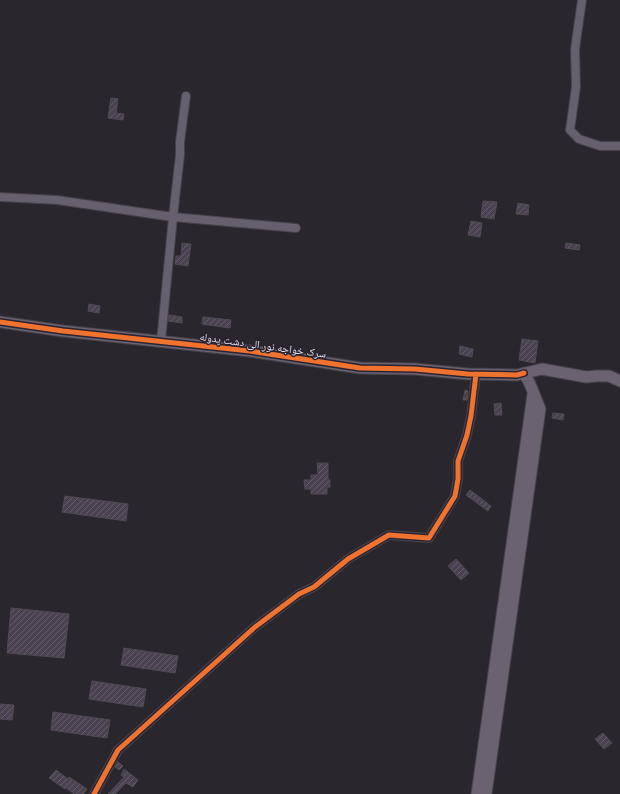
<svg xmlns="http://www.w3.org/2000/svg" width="620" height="794" viewBox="0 0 620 794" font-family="'Space Grotesk','Noto Naskh Arabic',sans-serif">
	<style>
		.building { fill: url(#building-hatch); stroke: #4f4b52 }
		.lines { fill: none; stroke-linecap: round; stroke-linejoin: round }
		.street-casing { stroke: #454148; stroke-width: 10 }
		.secondary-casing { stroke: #454148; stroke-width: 13 }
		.street { stroke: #665f6e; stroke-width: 8 }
		.secondary { stroke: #6a6271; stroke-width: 11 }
		.cycleway-casing { stroke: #2a2331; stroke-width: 8 }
		.cycleway { stroke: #ef722f; stroke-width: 5 }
		.labels { text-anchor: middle; stroke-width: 3; stroke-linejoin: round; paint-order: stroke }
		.street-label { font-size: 11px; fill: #e8e3ed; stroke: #2a2331 }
	</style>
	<defs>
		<pattern id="building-hatch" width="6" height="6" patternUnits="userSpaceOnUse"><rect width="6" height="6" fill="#4a4151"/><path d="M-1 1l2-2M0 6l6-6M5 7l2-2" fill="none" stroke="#645c6a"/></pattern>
	</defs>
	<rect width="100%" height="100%" fill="#2a262e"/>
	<!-- building -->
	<path class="building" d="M111 98 118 99 116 113 124 114 123 120 108 118Z
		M483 201 497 202 494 219 481 217Z
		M518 203 529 205 528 215 516 214Z
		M471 221 482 223 480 237 468 235Z
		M182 243 191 244 188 266 175 264 176 256H181Z
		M566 243 580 245 579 250 565 248Z
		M89 304 100 306 99 313 88 311Z
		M169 315 182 317V323L168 321Z
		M203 317 231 320 230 328 202 324Z
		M522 339 538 341 535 363 519 360Z
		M460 346 473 349 472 357 459 354Z
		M465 390 468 391 467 400H463Z
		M501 403 502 415H495L494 404Z
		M553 413 564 414 563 420 552 418Z
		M317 463H328V480H330V487H327V494H311V489H305L304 480H311V475H318Z
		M470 490 491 506 488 511 466 495Z
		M65 496 128 504 126 521 62 512Z
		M456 559 469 573 461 580 448 566Z
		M11 608 69 614 64 658 7 653Z
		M124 648 178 656 175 673 121 665Z
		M92 681 146 689 143 707 89 699Z
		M0 704 14 705 12 720 0 719Z
		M53 712 110 720 107 738 51 730Z
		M603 733 612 743 604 749 595 739Z
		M118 762 123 766 119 770 115 767Z
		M124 769 138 780 133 787 126 783 115 794H108L124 777 121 775Z
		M56 770 68 779 69 777 87 789 83 794H74L66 788 65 789 49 778Z"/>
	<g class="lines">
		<!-- street casing -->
		<g class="street-casing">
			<path id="street" d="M582 0 575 49 576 87 570 130 579 139 600 146H620
				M0 197 57 200 173 217 296 228
				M161 341 173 217 180 155V142L186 96
				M94 794 118 750 255 627 299 594 314 587 348 559 389 535 429 538 455 496 458 479V461L467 435 471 416 476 374"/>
		</g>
		<!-- secondary casing -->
		<g class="secondary-casing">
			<path id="secondary" d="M0 322 63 331 250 351 360 368 415 369 468 374 517 375 542 369 586 377 597 376H609L620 381
				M477 794 533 394
				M486 794 540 409 530 384 524 373"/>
		</g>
		<!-- street -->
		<use href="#street" class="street"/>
		<!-- secondary -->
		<use href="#secondary" class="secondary"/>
		<!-- cycleway casing -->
		<g class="cycleway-casing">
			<path id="cycleway" d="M0 322 63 331 250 351 360 368 415 369 468 374 517 375 524 373
				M94 794 118 750 255 627 299 594 314 587 348 559 389 535 429 538 455 496 458 479V461L467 435 471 416 476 374"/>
		</g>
		<!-- cycleway -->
		<use href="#cycleway" class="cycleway"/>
	</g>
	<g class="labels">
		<!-- street labels -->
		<g class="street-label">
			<text transform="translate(263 345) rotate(8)" y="4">سرک خواجه نور الی دشت پدوله</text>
		</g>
	</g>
</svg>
